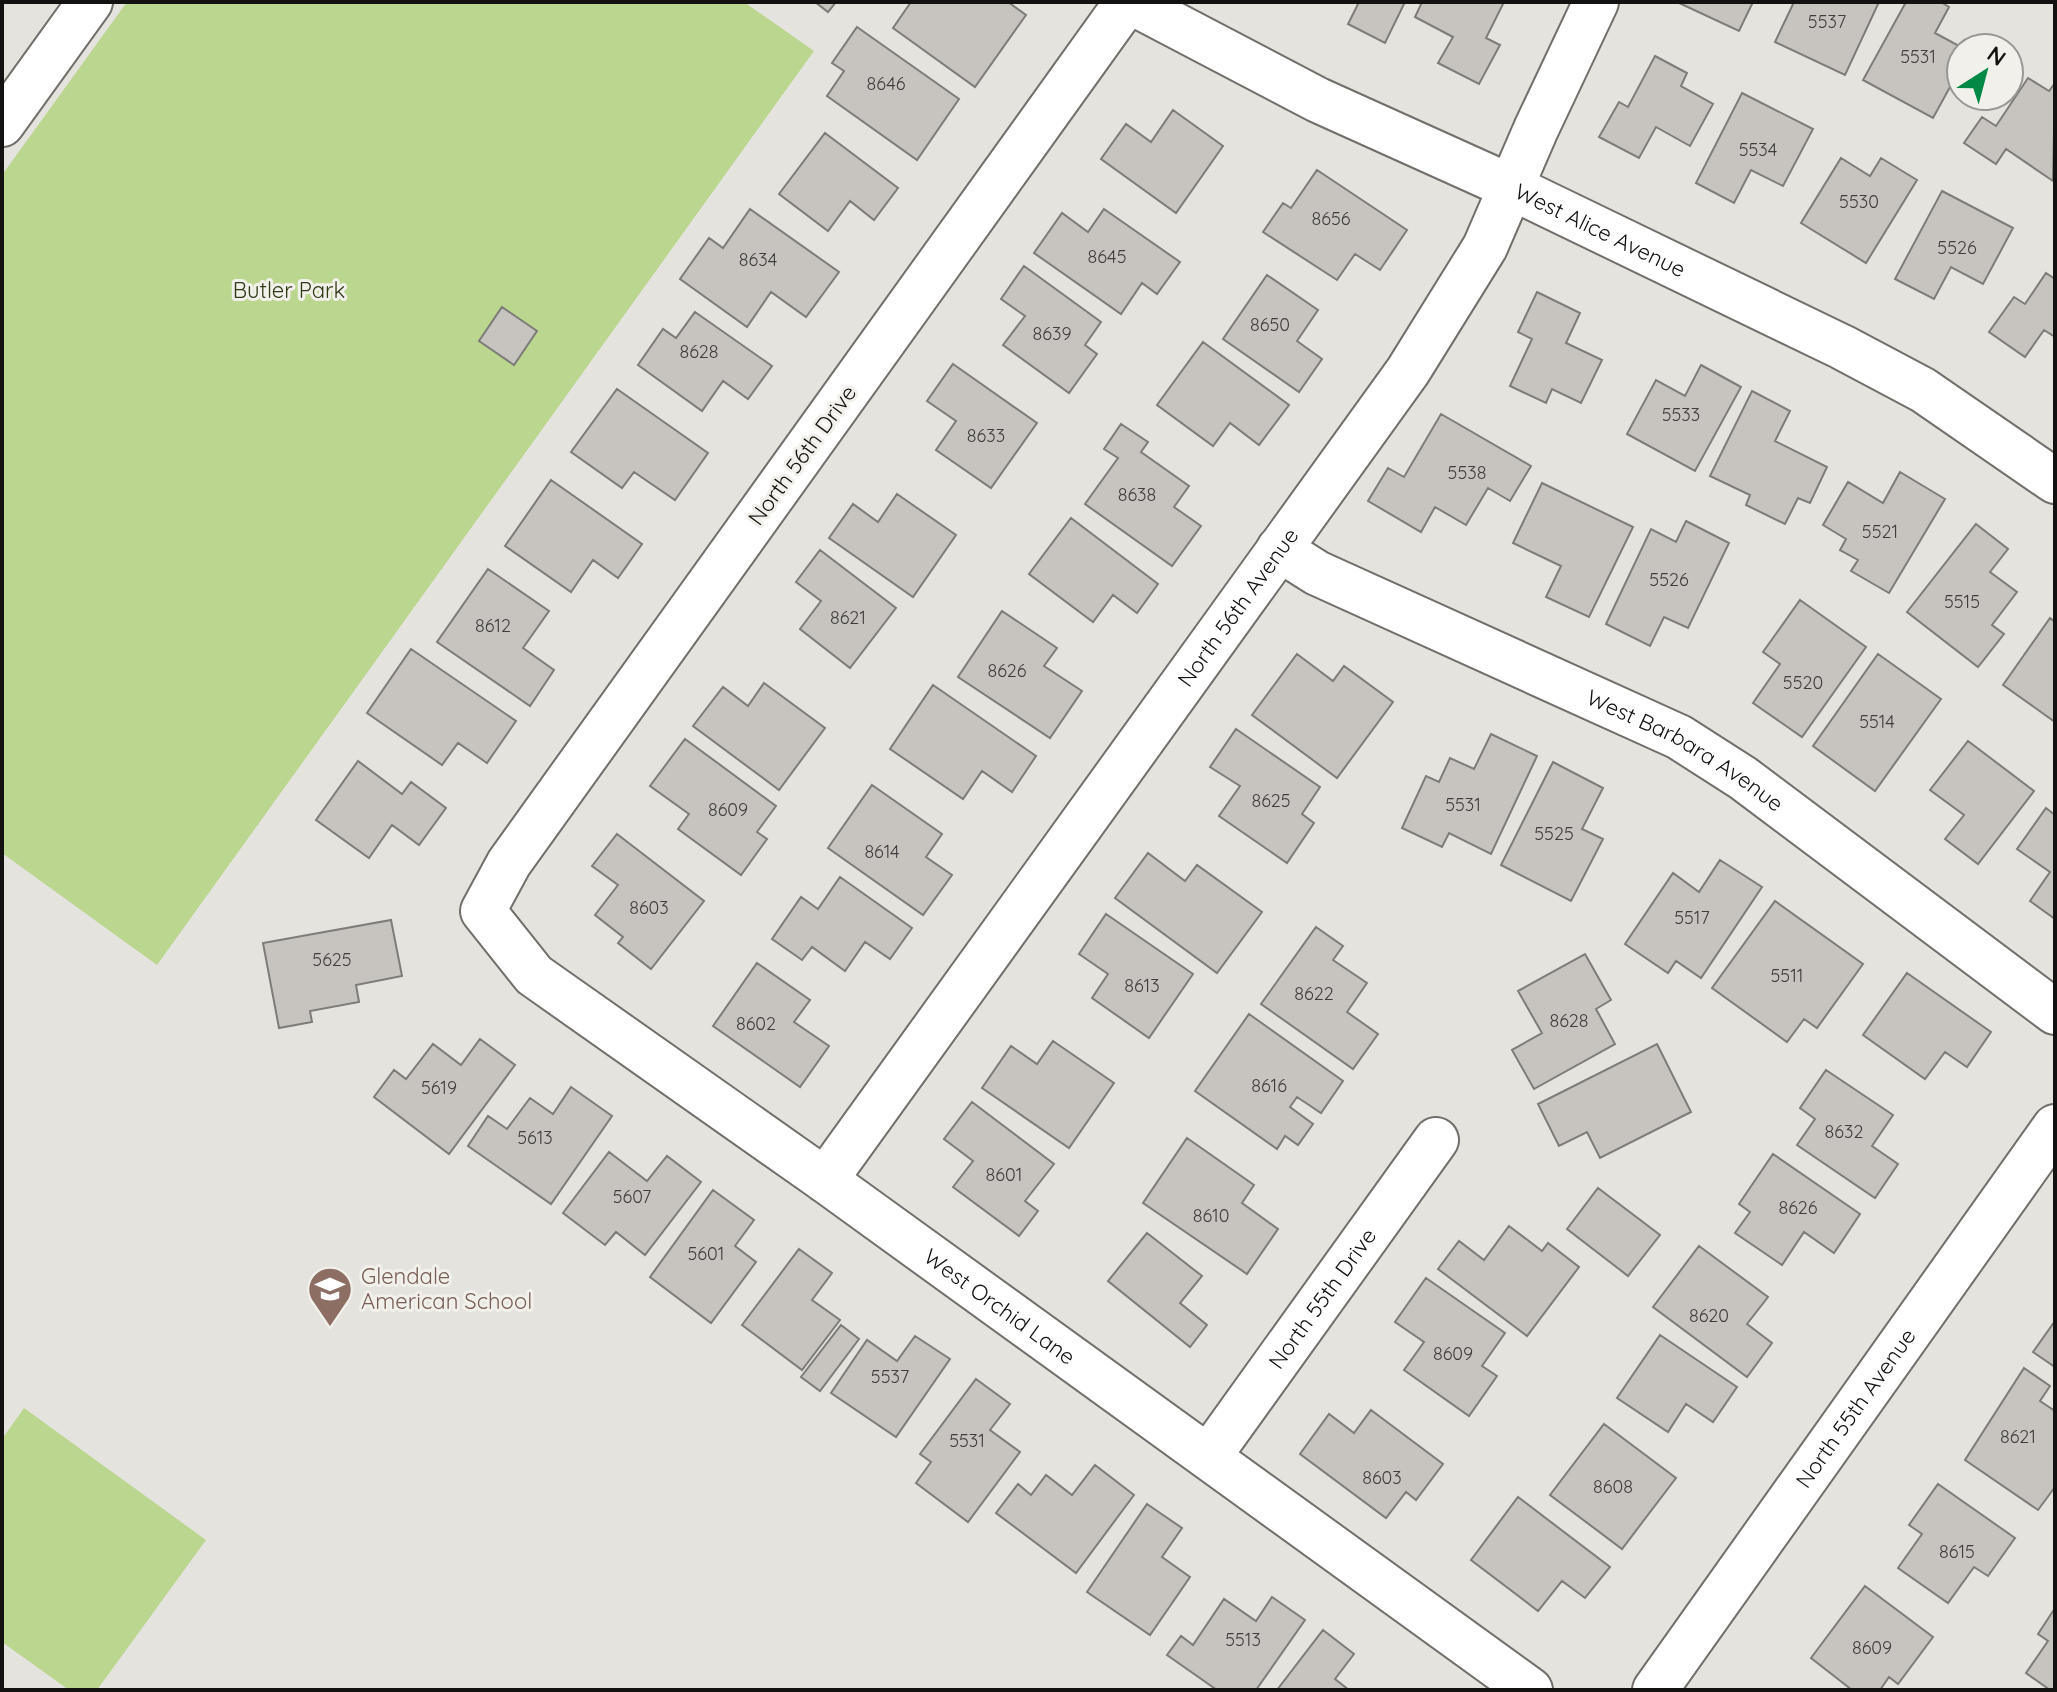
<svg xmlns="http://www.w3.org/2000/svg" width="2057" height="1692" viewBox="0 0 2057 1692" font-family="Quicksand,sans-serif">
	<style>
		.green { fill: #bbd68f }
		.building { fill: #c7c4c0; stroke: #7e7c78; stroke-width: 2 }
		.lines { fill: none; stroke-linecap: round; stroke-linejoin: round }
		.minor-casing { stroke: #726f6b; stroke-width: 48 }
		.minor { stroke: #fff; stroke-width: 44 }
		.labels { text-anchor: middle; stroke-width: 6; stroke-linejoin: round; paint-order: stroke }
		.number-label { font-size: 18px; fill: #403e3d }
		.street-label { font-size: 22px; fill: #131211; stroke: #f2f0eb }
		.park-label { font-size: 22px; fill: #2e3b15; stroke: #f2f0eb }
		.education-label { font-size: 22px; fill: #785e54; stroke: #f2f0eb; text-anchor: start }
	</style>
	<rect width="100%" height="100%" fill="#e5e3de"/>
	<!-- green -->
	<path class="green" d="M127 2H744L814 51 157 965 2 853V175Z
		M24 1408 206 1540 97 1690H69L2 1642V1439Z"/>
	<!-- building -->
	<path class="building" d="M815 2H836L828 12Z
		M911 2H1008L1026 15 975 87 893 28Z
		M1359 2H1405L1385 43 1348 24Z
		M1422 2H1504L1486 38 1500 45 1479 84 1438 63 1453 37 1415 17Z
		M1677 2H1753L1739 31Z
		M1794 2H1879L1845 75 1775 42Z
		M1906 2H1941L1949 7 1935 33 1963 48 1961 67 1933 118 1863 80Z
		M857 27 959 99 917 160 827 96 844 71 832 63Z
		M1655 56 1687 73 1681 86 1713 104 1690 146 1656 127 1639 158 1599 137 1619 102 1628 107Z
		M2028 78 2049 91 2055 83 2053 181 2006 149 1996 164 1964 143 1982 117 1996 126Z
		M1742 93 1813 129 1783 186 1751 170 1734 203 1696 183Z
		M1173 110 1223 146 1176 213 1101 159 1126 124 1151 142Z
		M825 133 898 188 874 220 850 201 828 231 779 194Z
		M1841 158 1870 176 1881 158 1917 180 1866 263 1801 223Z
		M1317 170 1407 230 1380 270 1355 254 1337 280 1263 232 1283 203 1291 208Z
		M1942 191 2013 228 1983 284 1951 267 1934 299 1895 279Z
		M750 209 839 272 806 317 771 292 747 327 680 279 709 238 723 248Z
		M1104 209 1180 262 1157 294 1142 283 1121 314 1034 253 1062 213 1088 232Z
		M1024 266 1101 322 1085 345 1097 354 1069 393 1003 345 1025 316 1001 299Z
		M2046 273 2055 279V337L2044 330 2025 357 1989 332 2014 297 2025 304Z
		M1267 275 1318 310 1297 341 1322 359 1299 392 1223 339Z
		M1537 292 1580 313 1566 343 1602 360 1581 403 1552 389 1546 403 1510 386 1532 339 1518 332Z
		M502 307 537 331 514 365 479 341Z
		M695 312 772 366 748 399 723 381 702 411 638 365 663 329 676 338Z
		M1203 342 1289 405 1259 445 1230 423 1213 446 1157 405Z
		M953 364 1037 423 991 488 936 450 956 421 927 401Z
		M1701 365 1741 387 1695 471 1627 434 1656 380 1685 396Z
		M617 389 708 453 675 500 634 472 622 488 571 452Z
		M1752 391 1790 411 1775 441 1827 467 1810 503 1798 498 1785 524 1746 505 1750 495 1710 476Z
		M1441 414 1531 466 1510 501 1488 488 1466 525 1435 507 1421 532 1368 501 1388 468 1404 477Z
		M1121 424 1148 442 1141 452 1189 486 1174 507 1201 526 1172 566 1085 504 1118 458 1104 449Z
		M1900 472 1945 499 1889 593 1851 571 1858 560 1840 550 1846 539 1823 525 1848 482 1883 503Z
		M551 480 642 544 618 578 593 560 571 592 505 546Z
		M1542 483 1633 527 1589 617 1546 597 1561 566 1513 543Z
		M897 494 956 535 913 597 829 538 853 504 878 522Z
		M1071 518 1158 584 1137 613 1113 595 1093 622 1029 574Z
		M1686 521 1729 543 1688 628 1664 617 1650 646 1606 624 1651 529 1676 542Z
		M1976 524 2008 549 1990 572 2017 592 1992 625 2004 634 1978 667 1907 612Z
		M820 550 896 608 850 668 800 629 821 601 796 582Z
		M488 569 549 611 523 648 554 670 530 706 437 642Z
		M1800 600 1866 647 1802 737 1753 703 1780 664 1763 652Z
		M1002 611 1057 648 1044 666 1082 691 1050 738 958 677Z
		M2050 618 2055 622V722L2003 685Z
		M411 649 516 721 487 763 458 743 442 765 367 713Z
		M1297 654 1333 681 1344 666 1393 702 1337 778 1252 715Z
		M1878 654 1941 699 1875 791 1813 746Z
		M764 683 825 728 779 790 693 726 723 687 748 706Z
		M933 685 1036 756 1012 792 982 771 963 799 890 749Z
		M1236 729 1320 787 1302 814 1314 823 1287 863 1219 816 1240 786 1210 767Z
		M1491 734 1537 756 1491 854 1449 833 1442 847 1402 828 1426 776 1439 782 1450 758 1474 769Z
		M685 739 776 806 757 832 767 839 741 875 678 829 689 814 650 786Z
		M1968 741 2034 791 1978 864 1945 839 1964 815 1930 790Z
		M358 761 402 794 411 782 446 808 419 845 392 825 369 858 316 820Z
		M1553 762 1603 788 1582 829 1603 839 1571 901 1501 865Z
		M872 785 942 834 926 857 952 875 923 915 828 848Z
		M2046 808 2055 815V919L2030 901 2050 872 2017 849Z
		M617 834 704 901 651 969 618 943 623 937 595 915 618 885 592 866Z
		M1148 853 1185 881 1197 865 1262 912 1217 973 1115 898Z
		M1720 860 1762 887 1701 978 1676 961 1668 973 1625 944 1673 873 1699 892Z
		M840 877 912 928 890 959 865 942 845 971 812 947 802 960 772 939 801 897 818 909Z
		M1775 901 1863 964 1817 1028 1804 1019 1787 1042 1712 988Z
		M1106 914 1193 974 1149 1038 1092 998 1108 974 1079 954Z
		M391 920 402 976 356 985 359 1002 310 1011 312 1022 279 1028 263 943Z
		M1316 927 1343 946 1333 960 1367 983 1347 1012 1378 1034 1353 1069 1261 1004Z
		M1585 954 1611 1000 1596 1009 1615 1044 1534 1089 1512 1050 1542 1033 1518 991Z
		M757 963 810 1000 794 1022 829 1046 800 1087 713 1026Z
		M1907 973 1991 1032 1967 1067 1945 1052 1925 1079 1863 1035Z
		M1249 1014 1343 1081 1321 1113 1297 1097 1290 1107 1313 1124 1298 1145 1285 1136 1277 1149 1195 1091Z
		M480 1039 515 1065 449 1154 374 1097 394 1070 406 1079 433 1044 461 1065Z
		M1053 1041 1114 1083 1069 1148 982 1088 1011 1046 1037 1064Z
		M1657 1044 1691 1112 1600 1158 1587 1132 1559 1146 1538 1104Z
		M1826 1070 1893 1115 1872 1146 1898 1164 1875 1198 1797 1145 1815 1119 1800 1108Z
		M571 1087 612 1116 551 1204 468 1146 488 1116 507 1129 530 1098 553 1114Z
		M972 1102 1054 1164 1025 1201 1038 1211 1019 1236 953 1187 973 1161 944 1139Z
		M1187 1138 1254 1185 1242 1203 1278 1229 1247 1274 1143 1203Z
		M609 1152 647 1181 667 1156 701 1182 645 1255 616 1232 605 1245 563 1213Z
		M1773 1154 1860 1214 1834 1253 1804 1232 1782 1265 1735 1233 1750 1212 1739 1204Z
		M1598 1188 1660 1235 1628 1276 1567 1229Z
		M713 1190 754 1220 735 1246 756 1262 711 1323 650 1277Z
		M1509 1226 1542 1251 1548 1243 1579 1267 1527 1336 1438 1269 1459 1241 1484 1260Z
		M1147 1233 1202 1276 1180 1303 1207 1325 1190 1347 1108 1281Z
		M1699 1246 1768 1297 1747 1324 1772 1343 1747 1377 1653 1307Z
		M799 1249 832 1273 812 1300 840 1320 802 1370 742 1325Z
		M1426 1278 1505 1333 1482 1366 1497 1376 1469 1416 1404 1370 1424 1342 1395 1322Z
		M2055 1321V1367L2033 1352Z
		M841 1325 859 1339 820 1391 801 1377Z
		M1660 1335 1737 1387 1713 1422 1686 1404 1668 1432 1617 1398Z
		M915 1336 950 1359 896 1437 831 1393 867 1340 897 1361Z
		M2024 1368 2050 1386 2040 1401 2055 1411V1487L2038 1510 1965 1460Z
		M976 1379 1010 1404 990 1430 1020 1452 968 1522 916 1483 931 1462 920 1454Z
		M1371 1410 1443 1464 1416 1500 1406 1492 1386 1518 1300 1454 1329 1414 1354 1433Z
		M1604 1424 1676 1478 1622 1549 1550 1495Z
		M1095 1465 1134 1495 1076 1573 996 1513 1018 1484 1031 1495 1046 1475 1072 1495Z
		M1938 1484 2015 1538 1988 1576 1974 1567 1948 1603 1898 1568 1922 1534 1909 1525Z
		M1518 1497 1610 1567 1585 1598 1562 1581 1538 1611 1471 1560Z
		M1147 1504 1182 1528 1162 1557 1190 1577 1150 1635 1087 1592Z
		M1865 1586 1933 1637 1898 1684 1889 1677 1880 1690H1852L1811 1658Z
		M1272 1597 1305 1620 1256 1690H1217L1167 1655 1181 1636 1193 1645 1224 1599 1256 1621Z
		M2055 1608V1690H2050L2026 1673 2048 1641 2038 1634Z
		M1323 1630 1354 1654 1335 1679 1349 1690H1277Z"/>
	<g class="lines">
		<!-- minor casing -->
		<g class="minor-casing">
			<g id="minor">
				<path id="s1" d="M1127 2 509 863 483 911 534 975 825 1180 1530 1690"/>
				<path id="s2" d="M1131 2 1318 100 1511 187 1842 347 1923 390 2055 481"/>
				<path d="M2 124 90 2"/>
				<path id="s3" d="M1279 549 1317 573 1679 737 1743 778 2055 1012"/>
				<path id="s4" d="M825 1180 1408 371 1485 247 1536 129 1596 2"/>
				<path id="s5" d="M1209 1456 1436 1140"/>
				<path id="s6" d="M1655 1690 2055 1127"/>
			</g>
		</g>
		<!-- minor -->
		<use href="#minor" class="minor"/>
	</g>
	<!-- icons -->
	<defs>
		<g id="school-pin" transform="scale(2.3)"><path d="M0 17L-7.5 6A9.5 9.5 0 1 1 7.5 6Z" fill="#8d6e63" stroke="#f2f0eb"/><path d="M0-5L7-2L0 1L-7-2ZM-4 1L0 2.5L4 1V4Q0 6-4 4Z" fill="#fff"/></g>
	</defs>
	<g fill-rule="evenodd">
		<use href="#school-pin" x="330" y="1289"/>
	</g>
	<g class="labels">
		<!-- number labels -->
		<g class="number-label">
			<text x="1827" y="28">5537</text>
			<text x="1918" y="63">5531</text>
			<text x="886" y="90">8646</text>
			<text x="1758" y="156">5534</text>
			<text x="1859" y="208">5530</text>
			<text x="1331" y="225">8656</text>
			<text x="1957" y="254">5526</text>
			<text x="1107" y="263">8645</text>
			<text x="758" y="266">8634</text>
			<text x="1270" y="331">8650</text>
			<text x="1052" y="340">8639</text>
			<text x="699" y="358">8628</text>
			<text x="1681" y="421">5533</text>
			<text x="986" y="442">8633</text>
			<text x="1467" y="479">5538</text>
			<text x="1137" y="501">8638</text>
			<text x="1880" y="538">5521</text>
			<text x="1669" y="586">5526</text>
			<text x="1962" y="608">5515</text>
			<text x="848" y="624">8621</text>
			<text x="493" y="632">8612</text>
			<text x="1007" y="677">8626</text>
			<text x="1803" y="689">5520</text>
			<text x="1877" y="728">5514</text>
			<text x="1271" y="807">8625</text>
			<text x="1463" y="811">5531</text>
			<text x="728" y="816">8609</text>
			<text x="1554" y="840">5525</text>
			<text x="882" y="858">8614</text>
			<text x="649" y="914">8603</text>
			<text x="1692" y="924">5517</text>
			<text x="332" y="966">5625</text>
			<text x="1787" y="982">5511</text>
			<text x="1142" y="992">8613</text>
			<text x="1314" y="1000">8622</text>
			<text x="1569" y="1027">8628</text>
			<text x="756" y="1030">8602</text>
			<text x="1269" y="1092">8616</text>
			<text x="439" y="1094">5619</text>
			<text x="1844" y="1138">8632</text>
			<text x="535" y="1144">5613</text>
			<text x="1004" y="1181">8601</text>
			<text x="632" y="1203">5607</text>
			<text x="1798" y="1214">8626</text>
			<text x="1211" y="1222">8610</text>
			<text x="706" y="1260">5601</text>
			<text x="1709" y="1322">8620</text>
			<text x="1453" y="1360">8609</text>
			<text x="890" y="1383">5537</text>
			<text x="2018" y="1443">8621</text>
			<text x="967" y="1447">5531</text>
			<text x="1382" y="1484">8603</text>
			<text x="1613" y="1493">8608</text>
			<text x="1957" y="1558">8615</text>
			<text x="1243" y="1646">5513</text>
			<text x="1872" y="1654">8609</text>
		</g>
		<!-- street labels -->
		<g class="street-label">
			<text dy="8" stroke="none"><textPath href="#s2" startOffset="522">West Alice Avenue</textPath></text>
			<text transform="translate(802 455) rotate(-54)" y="8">North 56th Drive</text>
			<text dy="8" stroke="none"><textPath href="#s4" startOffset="706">North 56th Avenue</textPath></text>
			<text dy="8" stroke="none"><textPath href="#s3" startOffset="454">West Barbara Avenue</textPath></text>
			<text dy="8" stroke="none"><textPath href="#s5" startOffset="194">North 55th Drive</textPath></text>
			<text dy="8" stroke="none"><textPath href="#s1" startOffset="1768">West Orchid Lane</textPath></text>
			<text dy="8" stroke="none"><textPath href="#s6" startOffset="346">North 55th Avenue</textPath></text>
		</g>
		<!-- park labels -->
		<g class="park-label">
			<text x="289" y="298">Butler Park</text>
		</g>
		<!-- education labels -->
		<g class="education-label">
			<text x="361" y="1284">Glendale<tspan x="361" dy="25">American School</tspan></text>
		</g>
	</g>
	<!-- border -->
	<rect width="2057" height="1692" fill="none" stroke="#131211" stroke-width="8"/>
	<!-- north arrow -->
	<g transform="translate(1985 72) rotate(36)"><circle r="38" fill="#f2f0eb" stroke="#999794" stroke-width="2"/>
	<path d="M0-6L14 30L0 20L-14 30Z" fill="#008845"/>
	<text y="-12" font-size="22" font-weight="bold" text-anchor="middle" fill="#131211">N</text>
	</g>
</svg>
